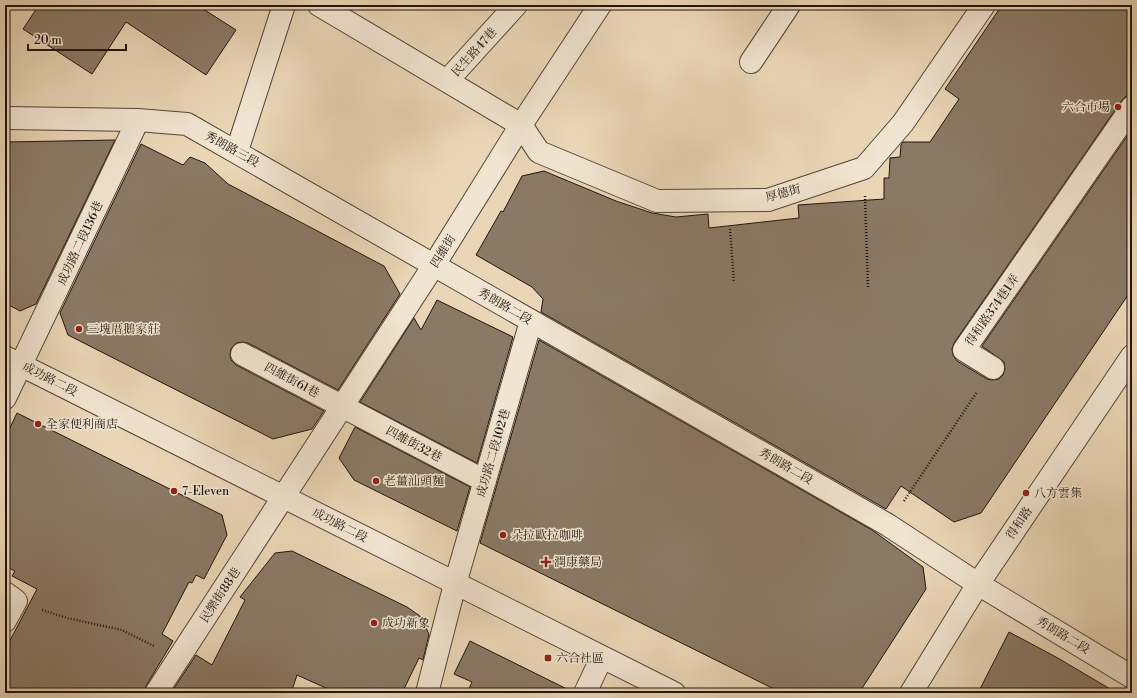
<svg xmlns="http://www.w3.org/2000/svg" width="1137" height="698" viewBox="0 0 1137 698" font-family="'Libre Bodoni','Noto Serif TC',serif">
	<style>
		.building { fill: #8a7965; stroke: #21150e }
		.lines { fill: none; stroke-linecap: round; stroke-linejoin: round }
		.minor-casing { stroke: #534538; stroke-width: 24 }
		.path { stroke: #21150e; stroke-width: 2.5; stroke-dasharray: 1 2; stroke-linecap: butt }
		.minor { stroke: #f1e4d0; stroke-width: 22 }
		.poi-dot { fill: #8f2418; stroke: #f1e4d0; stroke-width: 1.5 }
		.labels { text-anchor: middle; stroke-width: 3; stroke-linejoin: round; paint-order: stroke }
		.street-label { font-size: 12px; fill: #21150e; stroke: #f1e4d0 }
		.poi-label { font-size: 12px; fill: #21150e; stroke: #f1e4d0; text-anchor: start }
	</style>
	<rect width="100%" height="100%" fill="#ead6b6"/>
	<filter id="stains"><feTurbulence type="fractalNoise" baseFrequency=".005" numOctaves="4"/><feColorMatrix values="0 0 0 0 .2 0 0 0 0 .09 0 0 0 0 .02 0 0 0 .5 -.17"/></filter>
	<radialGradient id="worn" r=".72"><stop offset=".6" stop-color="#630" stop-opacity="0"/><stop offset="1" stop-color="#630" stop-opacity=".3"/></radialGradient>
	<!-- building -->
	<path class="building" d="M39 5H197L236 30 206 75 126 22 92 74 23 29Z
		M1002 5H1132V95L1126 96 1122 100 954 343 952 349 953 355 957 361 987 379 992 380 999 379 1003 375 1005 369 1004 362 982 346 1132 129V289L981 513 954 522 901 486 886 509 541 312 543 299 532 287 476 255 501 211 503 212 522 176 544 171 616 201 652 213 676 217 708 214 709 228 799 218 798 205 884 199V178H889L890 158 900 157 901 145 903 142H930L959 99 945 89Z
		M115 140 36 304 20 311 5 303V142Z
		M141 144 183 165 190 157 205 163 228 184 384 266 400 294 338 390 248 343 242 342 236 343 231 349 230 355 231 360 236 365 324 411 312 429 273 439 68 335 60 313Z
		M437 300 513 337 477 463 360 402 414 318 421 330Z
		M539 340 872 530 923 567 926 589 859 693H782L480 543Z
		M17 413 222 515 227 535 204 579 196 575 192 583 189 582 162 634 173 641 146 686 144 693H5V650L37 589 12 576 15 571 5 566V438Z
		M355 427 470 487 457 531 354 480 339 458Z
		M292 551 407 607 420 616 429 634 423 660 419 658 402 693H337L297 675 291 693H171L196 655 212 665 245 600 240 597 275 553Z
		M1009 632 1056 657 1117 693H978Z
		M470 641 573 692V693H467L472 682 454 674Z"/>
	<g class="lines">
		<!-- minor casing -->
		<g class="minor-casing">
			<path id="minor" d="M319 5 521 125 539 152 657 201 768 200 864 168 903 123 984 5
				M751 62 789 5
				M447 81 516 5
				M5 118 138 120 187 124 888 525 978 584 1132 677
				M237 151 284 5
				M242 354 485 481
				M5 357 674 693
				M993 368 964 350 1132 107
				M5 398 138 120
				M5 593 16 601 5 621
				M156 693 434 265 521 125 600 5
				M427 693 455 584 531 321
				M585 693 602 657
				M911 693 978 584 1132 356"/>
		</g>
		<!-- path -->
		<path class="path" d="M865 196 868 287
			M730 229 734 283
			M904 501 977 392
			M42 610 67 618 122 630 154 646"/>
		<!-- minor -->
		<use href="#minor" class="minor"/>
	</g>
	<!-- markers -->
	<g class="poi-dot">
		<circle cx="1118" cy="107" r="4"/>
		<circle cx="79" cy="329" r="4"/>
		<circle cx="38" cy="424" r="4"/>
		<circle cx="376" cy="481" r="4"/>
		<circle cx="174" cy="491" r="4"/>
		<circle cx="1026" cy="493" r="4"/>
		<circle cx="503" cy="535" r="4"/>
		<path d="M544 556h4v4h4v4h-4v4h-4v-4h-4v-4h4z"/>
		<circle cx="374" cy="623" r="4"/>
		<rect x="544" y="654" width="8" height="8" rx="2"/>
	</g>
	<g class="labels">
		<!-- street labels -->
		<g class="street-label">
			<text transform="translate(474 52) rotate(-48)" y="4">民生路47巷</text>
			<text transform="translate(232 149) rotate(29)" y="4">秀朗路三段</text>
			<text transform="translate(783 193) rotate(-15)" y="4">厚德街</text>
			<text transform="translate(80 243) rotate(-65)" y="4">成功路二段136巷</text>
			<text transform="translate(443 251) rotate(-58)" y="4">四維街</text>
			<text transform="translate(505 306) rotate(30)" y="4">秀朗路二段</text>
			<text transform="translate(992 310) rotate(-55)" y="4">得和路374巷1弄</text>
			<text transform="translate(50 379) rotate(27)" y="4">成功路二段</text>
			<text transform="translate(292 380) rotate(28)" y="4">四維街61巷</text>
			<text transform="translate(414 444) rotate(28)" y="4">四維街32巷</text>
			<text transform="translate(493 453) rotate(-74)" y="4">成功路二段102巷</text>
			<text transform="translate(786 466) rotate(30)" y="4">秀朗路二段</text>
			<text transform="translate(1019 523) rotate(-56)" y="4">得和路</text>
			<text transform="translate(340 525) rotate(27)" y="4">成功路二段</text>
			<text transform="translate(220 595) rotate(-57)" y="4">民樂街88巷</text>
			<text transform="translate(1063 635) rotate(31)" y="4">秀朗路二段</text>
		</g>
		<!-- poi labels -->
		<g class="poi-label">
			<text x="1110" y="111" text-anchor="end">六合市場</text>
			<text x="87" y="333">三塊厝鵝家莊</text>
			<text x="46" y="428">全家便利商店</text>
			<text x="384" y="485">老薑汕頭麵</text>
			<text x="182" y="495">7-Eleven</text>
			<text x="1034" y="497">八方雲集</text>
			<text x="511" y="539">朵拉歐拉咖啡</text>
			<text x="554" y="566">潤康藥局</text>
			<text x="382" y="627">成功新象</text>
			<text x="556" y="662">六合社區</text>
		</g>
	</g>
	<!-- margin -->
	<rect width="1137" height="698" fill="none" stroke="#ead6b6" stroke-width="20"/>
	<rect x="6" y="6" width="1125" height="686" fill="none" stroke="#21150e" stroke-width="2"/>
	<rect x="10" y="10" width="1117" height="678" fill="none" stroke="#21150e"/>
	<!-- scale -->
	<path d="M28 44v6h98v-6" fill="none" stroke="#21150e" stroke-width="2"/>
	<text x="34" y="44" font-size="12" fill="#21150e" stroke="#f1e4d0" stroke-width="3" paint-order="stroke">20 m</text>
	<rect width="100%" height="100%" filter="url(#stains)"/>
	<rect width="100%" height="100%" fill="url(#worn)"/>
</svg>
